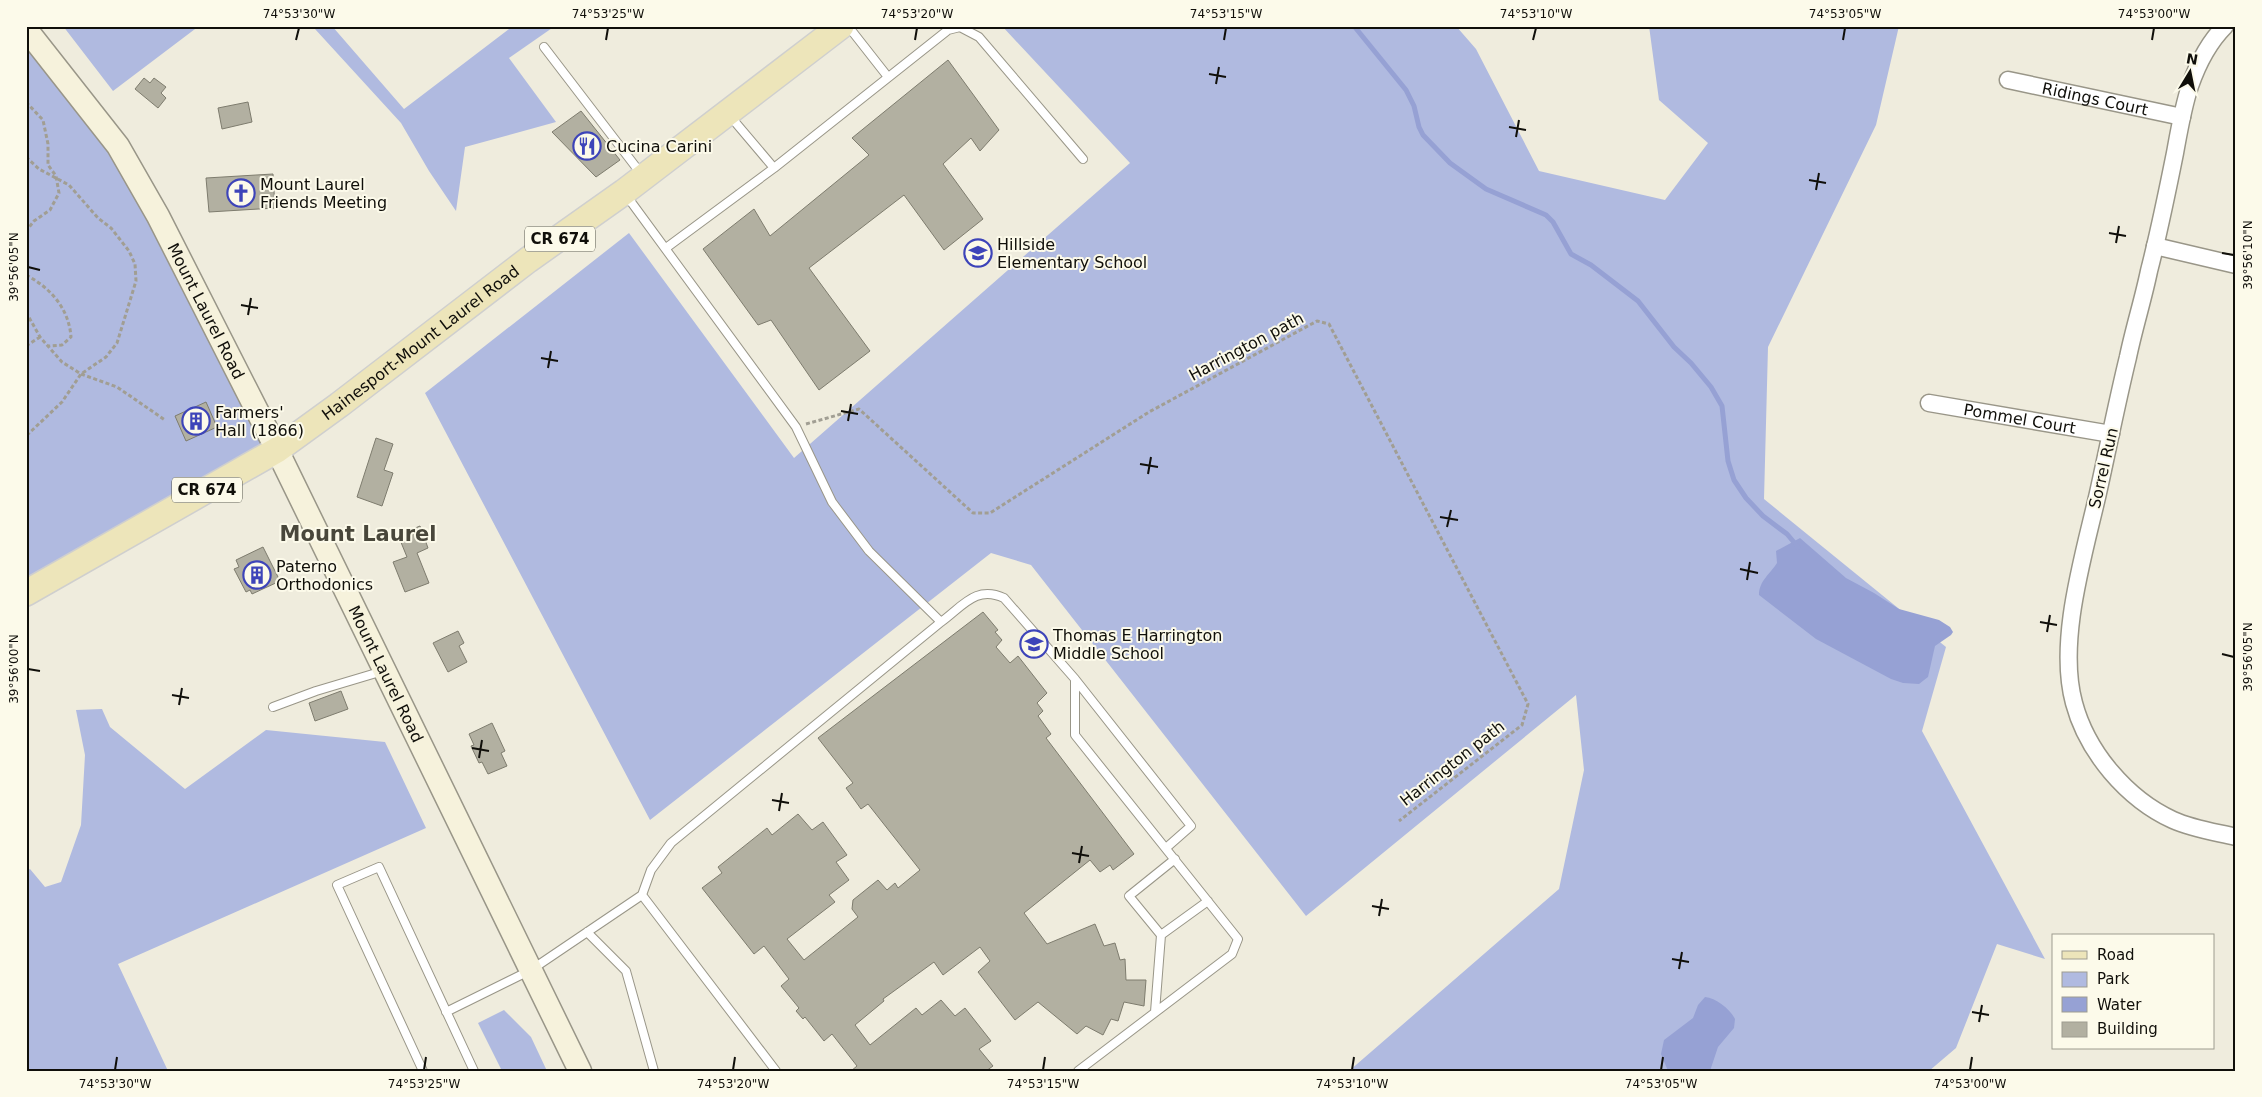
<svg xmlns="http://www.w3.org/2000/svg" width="2262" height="1097" viewBox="0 0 2262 1097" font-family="'DejaVu Sans',sans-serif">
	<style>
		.green { fill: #b0bae0 }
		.water { fill: #96a1d4 }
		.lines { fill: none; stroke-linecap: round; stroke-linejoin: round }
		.stream { stroke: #96a1d4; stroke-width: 5 }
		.building { fill: #b2b0a1; stroke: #7e7c6e }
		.lane-casing { stroke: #999688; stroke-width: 10 }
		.street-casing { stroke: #999688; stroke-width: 19 }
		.secondary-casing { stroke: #999688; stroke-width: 25 }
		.primary-casing { stroke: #cfcfce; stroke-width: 28 }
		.path { stroke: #a19e93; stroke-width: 3; stroke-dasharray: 4 2.5; stroke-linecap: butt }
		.lane { stroke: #fff; stroke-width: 8 }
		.street { stroke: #fff; stroke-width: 16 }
		.secondary { stroke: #f6f2dc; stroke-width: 22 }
		.primary { stroke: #ede5ba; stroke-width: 25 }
		.ticks { fill: none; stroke: #100f0a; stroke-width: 2 }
		.labels { text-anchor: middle; stroke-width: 4; stroke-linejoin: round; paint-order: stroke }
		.shield { fill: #fcfaea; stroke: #57564d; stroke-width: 1 }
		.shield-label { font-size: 15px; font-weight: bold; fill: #100f0a }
		.street-label { font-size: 16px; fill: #100f0a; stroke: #fcfaea }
		.poi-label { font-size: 16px; fill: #100f0a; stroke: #fcfaea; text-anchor: start }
		.district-label { font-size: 21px; font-weight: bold; fill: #49473b; stroke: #fcfaea }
		.neatline { fill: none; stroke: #100f0a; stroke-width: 2 }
		.ticks-label { font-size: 12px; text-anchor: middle; fill: #100f0a }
	</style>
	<rect width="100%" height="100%" fill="#efecdd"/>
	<!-- green -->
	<path class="green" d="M63 26H199L113 91Z
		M308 26H332L404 109 513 26H555L509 58 556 122 465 147 456 211 429 171 401 123 315 29Z
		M1002 26H1456L1476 49 1539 171 1665 200 1708 143 1659 100 1649 26H1899L1876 125 1768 347 1764 499 1946 647 1922 731 2045 959 1997 944 1956 1048 1929 1071H1349L1559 889 1584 770 1576 695 1306 916 1031 565 991 553 650 820 425 393 629 233 794 458 1130 163Z
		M26 33 118 146 277 450 26 587Z
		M102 709 110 727 185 789 266 730 385 742 426 828 118 964 168 1071H26V871L30 869 45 887 61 882 81 825 85 755 76 710Z
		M504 1010 531 1037 547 1071H502L478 1023Z"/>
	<!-- water -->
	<path class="water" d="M1800 538 1846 578 1874 593 1899 609 1939 620 1950 627 1953 632 1951 635 1935 646 1928 677 1919 684 1903 683 1891 679 1816 639 1759 595C1759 581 1770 574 1777 563L1776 551Z
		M1705 997C1716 998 1730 1009 1735 1019L1734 1028 1718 1047 1710 1071H1668L1661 1054 1664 1040 1693 1018 1698 1005Z"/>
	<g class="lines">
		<!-- stream -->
		<path class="stream" d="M1354 26 1406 90 1414 106 1419 127 1423 135 1450 163 1486 189 1546 215 1553 222 1571 254 1591 265 1638 301 1674 347 1691 363 1711 387 1722 406 1728 461 1734 480 1746 498 1763 516 1787 534 1798 547"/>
	</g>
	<!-- building -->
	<path class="building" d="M948 60 999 130 980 151 971 138 943 164 983 219 944 250 904 195 809 268 870 351 819 390 771 320 758 325 703 249 754 209 770 236 869 155 852 138Z
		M144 78 150 83 154 78 166 87 161 93 166 98 158 108 135 89Z
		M248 102 252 122 222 129 218 108Z
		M581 111 620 160 596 177 552 132Z
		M273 174 275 208 209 212 206 178Z
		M206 402 217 427 186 441 175 416Z
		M376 438 393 444 384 470 393 473 382 506 357 497Z
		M420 526 428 548 417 553 429 583 405 592 393 562 407 557 398 535Z
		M263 547 280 581 252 594 250 590 246 592 234 569 239 567 236 560Z
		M983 612 998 630 995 632 1002 640 996 647 1010 663 1018 656 1047 693 1037 703 1043 711 1038 716 1051 734 1046 738 1134 854 1113 870 1110 865 1100 872 1090 860 1024 913 1047 944 1095 924 1104 946 1115 943 1120 960 1125 959 1126 980H1146L1144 1006 1124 1002 1118 1021 1111 1019 1103 1035 1086 1026 1077 1034 1038 1002 1015 1020 978 972 990 961 980 947 943 975 934 962 883 999 884 1001 855 1025 870 1045 916 1008 922 1015 941 1000 955 1016 965 1008 991 1041 979 1049 993 1066 986 1071H851L857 1066 832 1034 824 1041 805 1017 803 1019 796 1011 799 1008 781 986 789 979 764 946 754 954 702 888 722 873 718 867 767 828 772 835 798 814 812 830 823 822 847 855 836 862 849 880 829 895 835 902 787 939 804 960 858 917 852 909 853 900 878 880 887 890 895 883 898 888 920 870 868 804 861 809 846 788 853 783 818 738Z
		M458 631 464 643 459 646 467 662 448 672 433 643Z
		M341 691 348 709 315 721 309 703Z
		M492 723 505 751 501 753 507 766 488 774 482 762 479 763 471 746 474 745 469 734Z"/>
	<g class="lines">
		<!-- lane casing -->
		<g class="lane-casing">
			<path id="lane" d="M848 26 888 77
				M544 47 642 175
				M730 116 774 168
				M626 195 796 427 832 502 869 551 941 622 671 843 651 870 642 895 776 1071
				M666 248 774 168 948 30 960 27 979 37 1083 159
				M941 622C963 606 976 585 1004 598L1075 679V735L1238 939 1232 954 1078 1071
				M1075 679 1191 826 1166 848
				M273 707 316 691 383 671
				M587 932 626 971 654 1071
				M1161 935 1129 896 1175 859
				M446 1012 531 970 642 895
				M1155 1012 1161 935 1208 901
				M423 1071 337 885 379 867 474 1071"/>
		</g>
		<!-- street casing -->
		<g class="street-casing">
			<g id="street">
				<path d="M2225 26C2208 43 2198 63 2190 86 2183 107 2179 131 2175 153 2167 193 2159 232 2149 271 2143 300 2134 328 2128 357 2117 402 2108 448 2098 493 2084 555 2057 641 2074 703 2087 752 2127 799 2173 820 2193 829 2215 832 2236 837"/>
				<path id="s1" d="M2008 80 2182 117"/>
				<path d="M2155 246 2236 265"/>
				<path id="s2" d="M1929 403 2111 434"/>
			</g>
		</g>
		<!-- secondary casing -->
		<g class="secondary-casing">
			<g id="secondary">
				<path id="s3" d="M26 29 118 146 158 216 277 450 580 1071"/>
			</g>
		</g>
		<!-- primary casing -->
		<g class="primary-casing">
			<g id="primary">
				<path id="s4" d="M26 593 277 450 339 405 528 260 624 192 841 26"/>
			</g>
		</g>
		<!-- path -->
		<path class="path" d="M26 102 43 120 48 144V165L56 176 59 193 50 210 34 221 27 230 26 252
			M26 157 39 169 69 185 98 218 111 228 129 251 135 264 136 281 117 343 106 357 81 374 62 402 26 436
			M26 275C51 288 69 309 71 337L62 345 49 346
			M26 312 40 337 62 362 81 374 117 387 165 420
			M26 346 40 337
			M806 424 859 409 973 513H990L1149 412 1317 321 1329 324 1528 704 1522 725 1399 821"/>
		<!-- lane -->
		<use href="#lane" class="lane"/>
		<!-- street -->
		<use href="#street" class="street"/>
		<!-- secondary -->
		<use href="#secondary" class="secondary"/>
		<!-- primary -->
		<use href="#primary" class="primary"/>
	</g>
	<!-- ticks -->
	<path class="ticks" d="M296 40 299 28M606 40 608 28M915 40 917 28M1224 40 1226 28M1533 40 1536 28M1843 40 1845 28M2152 40 2154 28M1209 74 1226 77M1216 84 1219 67M1509 127 1526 130M1516 137 1519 120M1809 180 1826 183M1816 190 1819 173M2109 233 2126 236M2116 243 2119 226M2222 253 2234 255M28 267 40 270M241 305 258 308M248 315 251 298M541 358 558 361M548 368 551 351M841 411 858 414M848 421 851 404M1140 464 1158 467M1148 474 1151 457M1440 517 1458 520M1447 527 1451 510M1740 569 1758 573M1747 580 1750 562M2040 622 2057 625M2047 632 2050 615M2222 654 2234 657M28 669 40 671M172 695 189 698M179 705 182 688M472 748 489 751M479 758 482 740M772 800 789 803M779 811 782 793M1072 853 1089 856M1079 863 1082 846M1372 906 1389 909M1379 916 1382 899M1672 959 1689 962M1679 969 1682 952M1972 1012 1989 1015M1979 1022 1982 1005M115 1070 117 1057M424 1070 426 1057M733 1070 735 1057M1043 1070 1045 1057M1352 1070 1354 1057M1661 1070 1663 1057M1970 1070 1972 1057"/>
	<!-- icons -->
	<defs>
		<g id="restaurant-ring" transform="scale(1.4375)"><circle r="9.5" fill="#fcfaea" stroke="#3d44b9" stroke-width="1.5"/><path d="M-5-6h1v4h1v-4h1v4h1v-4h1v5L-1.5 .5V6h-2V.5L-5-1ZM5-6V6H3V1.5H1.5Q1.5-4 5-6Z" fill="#3d44b9"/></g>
		<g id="church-ring" transform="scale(1.4375)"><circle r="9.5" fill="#fcfaea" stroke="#3d44b9" stroke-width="1.5"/><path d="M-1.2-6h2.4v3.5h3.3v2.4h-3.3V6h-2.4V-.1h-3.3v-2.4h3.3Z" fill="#3d44b9"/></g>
		<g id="school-ring" transform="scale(1.4375)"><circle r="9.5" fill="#fcfaea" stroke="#3d44b9" stroke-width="1.5"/><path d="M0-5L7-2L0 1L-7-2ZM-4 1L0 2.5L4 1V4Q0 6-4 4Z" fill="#3d44b9"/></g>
		<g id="building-ring" transform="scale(1.4375)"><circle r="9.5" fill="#fcfaea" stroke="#3d44b9" stroke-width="1.5"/><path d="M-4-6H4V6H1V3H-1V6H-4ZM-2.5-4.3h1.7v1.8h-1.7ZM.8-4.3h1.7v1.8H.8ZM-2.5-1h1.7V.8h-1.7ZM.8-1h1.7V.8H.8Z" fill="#3d44b9"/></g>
	</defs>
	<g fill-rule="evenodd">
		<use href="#restaurant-ring" x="587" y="146"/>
		<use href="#church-ring" x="241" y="193"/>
		<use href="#school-ring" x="978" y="253"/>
		<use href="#building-ring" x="196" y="421"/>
		<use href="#building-ring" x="257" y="575"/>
		<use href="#school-ring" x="1034" y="644"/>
	</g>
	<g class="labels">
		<!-- shield labels -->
		<g class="shield">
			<rect x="525" y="226.5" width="70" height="25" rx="4"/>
			<rect x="172" y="477.5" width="70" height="25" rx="4"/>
		</g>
		<g class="shield-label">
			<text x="560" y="244">CR 674</text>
			<text x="207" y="495">CR 674</text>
		</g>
		<!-- street labels -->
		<g class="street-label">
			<text dy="6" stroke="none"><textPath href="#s1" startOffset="89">Ridings Court</textPath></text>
			<text dy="6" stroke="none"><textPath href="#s3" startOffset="336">Mount Laurel Road</textPath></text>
			<text dy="6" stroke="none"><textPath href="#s4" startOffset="468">Hainesport-Mount Laurel Road</textPath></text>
			<text transform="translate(1246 346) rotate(-28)" y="6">Harrington path</text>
			<text dy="6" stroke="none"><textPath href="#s2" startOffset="92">Pommel Court</textPath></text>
			<text transform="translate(2103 468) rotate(-77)" y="6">Sorrel Run</text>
			<text dy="6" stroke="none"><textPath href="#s3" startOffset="741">Mount Laurel Road</textPath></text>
			<text transform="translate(1452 763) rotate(-38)" y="6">Harrington path</text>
		</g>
		<!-- poi labels -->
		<g class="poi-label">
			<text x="606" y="152">Cucina Carini</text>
			<text x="260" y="190">Mount Laurel<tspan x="260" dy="18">Friends Meeting</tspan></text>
			<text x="997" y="250">Hillside<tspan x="997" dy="18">Elementary School</tspan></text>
			<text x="215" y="418">Farmers'<tspan x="215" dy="18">Hall (1866)</tspan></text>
			<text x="276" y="572">Paterno<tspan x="276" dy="18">Orthodonics</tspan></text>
			<text x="1053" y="641">Thomas E Harrington<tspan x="1053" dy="18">Middle School</tspan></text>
		</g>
		<!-- district labels -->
		<g class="district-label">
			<text x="358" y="541">Mount Laurel</text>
		</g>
	</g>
	<!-- border -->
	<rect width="2262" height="1097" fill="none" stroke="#fcfaea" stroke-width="55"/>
	<!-- legend -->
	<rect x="2052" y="934" width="162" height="115" fill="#fcfaea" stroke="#9e9c90"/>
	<rect x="2062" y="951" width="25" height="8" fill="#ede5ba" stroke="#9e9c90"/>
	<text x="2097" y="960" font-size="15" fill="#100f0a">Road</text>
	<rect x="2062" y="972" width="25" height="15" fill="#b0bae0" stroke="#9e9c90"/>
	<text x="2097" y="984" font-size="15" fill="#100f0a">Park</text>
	<rect x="2062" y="997" width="25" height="15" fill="#96a1d4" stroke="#9e9c90"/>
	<text x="2097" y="1010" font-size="15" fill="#100f0a">Water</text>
	<rect x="2062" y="1022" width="25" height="15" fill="#b2b0a1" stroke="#9e9c90"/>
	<text x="2097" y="1034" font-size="15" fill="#100f0a">Building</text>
	<!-- north arrow -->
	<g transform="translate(2190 72) rotate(10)" stroke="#fcfaea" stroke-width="4" paint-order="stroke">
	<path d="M0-4L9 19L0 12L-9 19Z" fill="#100f0a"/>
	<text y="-8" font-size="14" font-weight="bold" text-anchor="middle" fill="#100f0a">N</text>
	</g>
	<rect x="28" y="28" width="2206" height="1042" class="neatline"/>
	<g class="ticks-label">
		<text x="299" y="18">74°53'30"W</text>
		<text x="608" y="18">74°53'25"W</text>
		<text x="917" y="18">74°53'20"W</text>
		<text x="1226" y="18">74°53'15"W</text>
		<text x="1536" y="18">74°53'10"W</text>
		<text x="1845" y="18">74°53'05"W</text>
		<text x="2154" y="18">74°53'00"W</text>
		<text transform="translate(2248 255) rotate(-90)" y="4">39°56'10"N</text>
		<text transform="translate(14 267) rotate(-90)" y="4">39°56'05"N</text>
		<text transform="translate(2248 657) rotate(-90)" y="4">39°56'05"N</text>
		<text transform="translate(14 669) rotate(-90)" y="4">39°56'00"N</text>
		<text x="115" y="1088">74°53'30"W</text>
		<text x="424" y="1088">74°53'25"W</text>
		<text x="733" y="1088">74°53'20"W</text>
		<text x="1043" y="1088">74°53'15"W</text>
		<text x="1352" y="1088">74°53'10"W</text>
		<text x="1661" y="1088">74°53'05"W</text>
		<text x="1970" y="1088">74°53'00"W</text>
	</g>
</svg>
